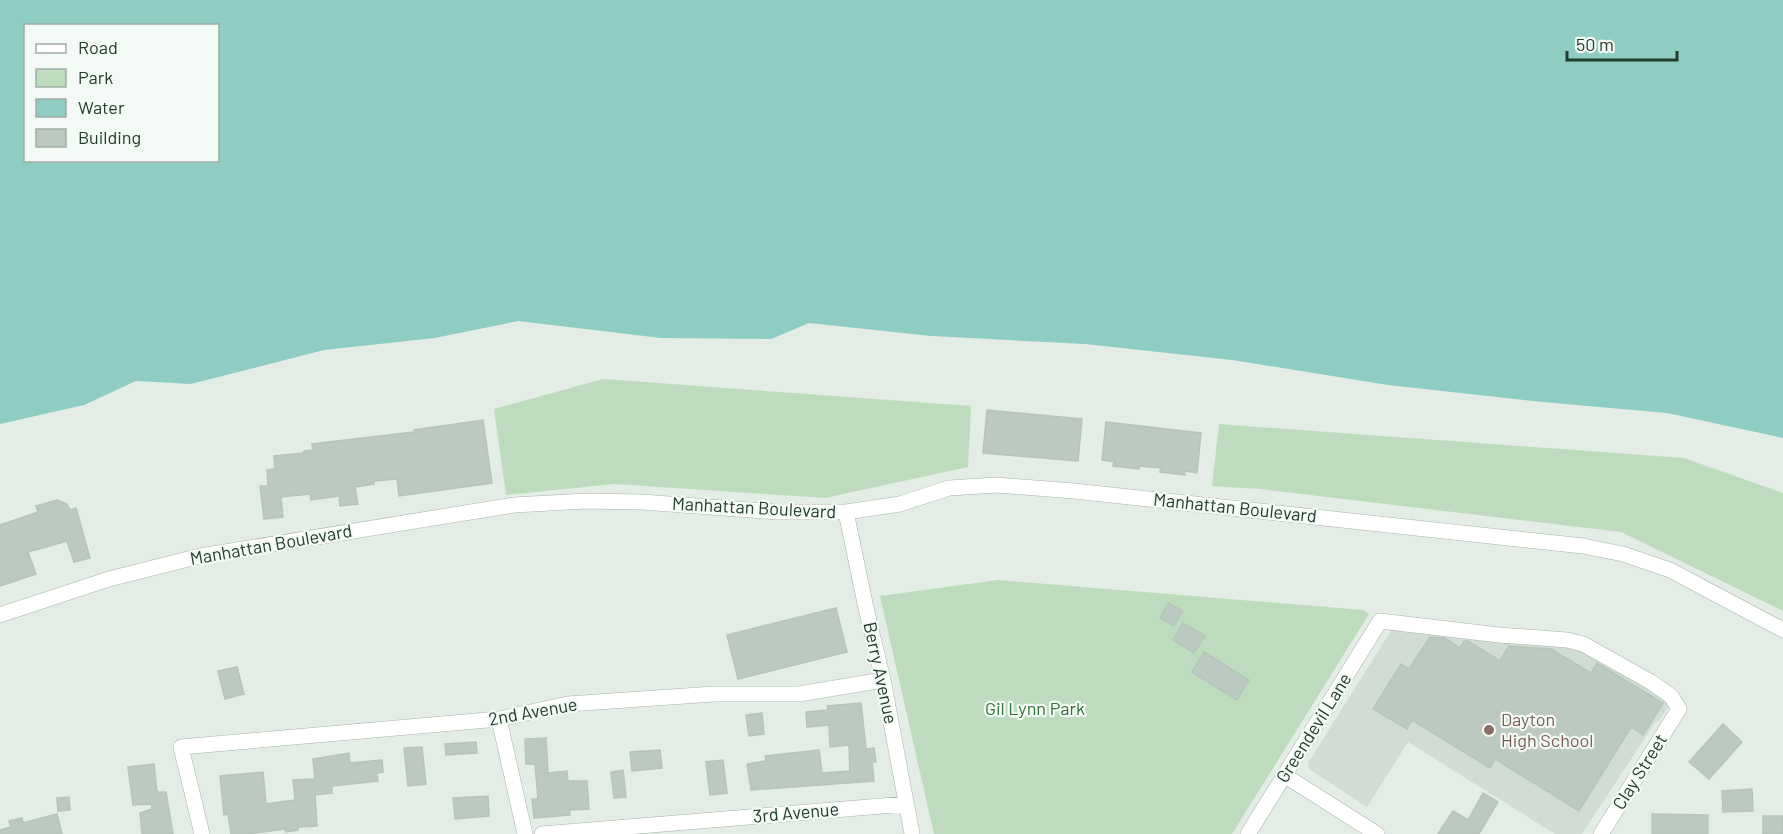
<svg xmlns="http://www.w3.org/2000/svg" width="1783" height="834" viewBox="0 0 1783 834" font-family="Barlow,sans-serif">
	<style>
		.built { fill: #d1dcd4 }
		.green { fill: #bedcbd }
		.water { fill: #8fcdc4; fill-rule: evenodd }
		.building { fill: #bcc9c0; stroke: #b6c5ba; stroke-width: 1.5 }
		.lines { fill: none; stroke-linecap: round; stroke-linejoin: round }
		.minor-casing { stroke: #a6b4aa; stroke-width: 16 }
		.minor { stroke: #fff; stroke-width: 15 }
		.education-dot { fill: #8d6e63; stroke: #f3f9f4; stroke-width: 2 }
		.labels { text-anchor: middle; stroke-width: 4.5; stroke-linejoin: round; paint-order: stroke }
		.street-label { font-size: 18px; fill: #243c2e; stroke: #f3f9f4 }
		.park-label { font-size: 18px; fill: #317036; stroke: #f3f9f4 }
		.education-label { font-size: 18px; fill: #785e54; stroke: #f3f9f4; text-anchor: start }
	</style>
	<rect width="100%" height="100%" fill="#e3ece5"/>
	<!-- built -->
	<path class="built" d="M1392 629 1579 646 1614 662 1670 704 1659 721H1656L1582 834H1555L1408 742 1367 807 1309 769 1308 763Z"/>
	<!-- green -->
	<path class="green" d="M603 379 971 406 968 467 825 498 615 484 506 495 494 409Z
		M1219 424 1684 458 1783 493V611L1621 532 1260 489 1212 486Z
		M998 580 1363 610 1369 614 1232 834H934L880 596Z"/>
	<!-- water -->
	<path class="water" d="M0 0H1783V438L1667 413 1543 402 1388 385 1232 360 1085 344 931 336 809 323 771 339 661 338 518 321 435 338 324 350 191 384 136 381 84 405 0 424ZM26 26H218V160H26Z"/>
	<!-- building -->
	<path class="building" d="M987 410 1082 419 1078 461 983 453Z
		M483 420 492 483 399 496 397 479 374 481V484L355 487 358 504 340 506 339 496 311 500 310 494 281 497 283 517 264 519 260 486H268L267 470 275 469 274 456 304 453V451L313 450 312 444 414 432V430Z
		M1106 422 1201 433 1197 473 1185 471V475L1160 472 1161 468 1139 466V469L1113 466 1114 462 1102 460Z
		M57 500 67 504 70 510 76 508 90 558 74 562 67 541 28 552 36 574 0 586V525L38 512 36 506Z
		M1168 603 1183 611 1174 626 1160 618Z
		M836 608 847 652 738 679 727 635Z
		M1183 623 1205 636 1194 653 1173 640Z
		M1430 637 1445 638 1460 648 1464 641H1468L1500 661 1509 646 1551 649 1591 673 1597 663 1663 703 1643 735 1631 727 1579 811 1495 759 1490 768 1412 720 1407 729 1373 709 1401 664 1409 669Z
		M1204 652 1249 680 1237 700 1192 672Z
		M237 667 244 694 225 699 218 671Z
		M861 703 866 749 874 748 876 762H872L874 781 751 790 747 764 766 761 765 756 819 750 822 773 850 771 849 745 830 747 829 725 807 727 806 712 828 710 827 706Z
		M762 713 764 734 749 736 746 715Z
		M1723 724 1742 742 1709 779 1689 762Z
		M546 738 548 773 567 771 568 781H587L589 809 569 810 570 815 534 818 532 799H538L535 764H526L525 739Z
		M476 742 477 753 446 755 445 744Z
		M422 747 426 784 408 786 404 748Z
		M660 750 662 768 632 771 630 752Z
		M349 753 350 763 382 760 383 772 377 773 378 781 332 786V793L315 795 317 826 298 827V830L286 832 285 829 248 834H231L228 814 224 815 220 776 263 772 266 804 295 800 293 780 315 779 313 759Z
		M723 760 727 793 710 795 706 762Z
		M154 764 157 792H166L173 834H142L140 813 152 809 151 804 133 805 128 767Z
		M623 770 626 797 614 798 611 772Z
		M1752 789 1753 811 1723 812 1722 791Z
		M1483 793 1498 802 1479 834H1438L1453 811 1468 820Z
		M488 796 489 816 455 819 453 798Z
		M69 797 70 810 58 811 57 798Z
		M57 814 62 834H0V830L11 827 9 821 22 818 23 823Z
		M1652 814 1708 815V834H1652Z
		M1763 816H1783V834H1763Z"/>
	<g class="lines">
		<!-- minor casing -->
		<g class="minor-casing">
			<path id="minor" d="M846 512 866 608 883 680 912 834
				M0 615 109 579 200 556 514 505 586 501 642 502 779 512H846L900 504 949 488 996 485 1074 491 1583 546 1623 554 1670 570 1783 630
				M499 719 525 834
				M1284 775 1377 834
				M202 834 181 747 499 719 568 704 714 694H799L883 680
				M542 834 906 804
				M1248 834 1380 621 1499 635 1567 640 1583 644 1651 682 1671 696 1679 709 1601 834"/>
		</g>
		<!-- minor -->
		<use href="#minor" class="minor"/>
	</g>
	<!-- markers -->
	<circle class="education-dot" cx="1489" cy="730" r="6"/>
	<g class="labels">
		<!-- street labels -->
		<g class="street-label">
			<text transform="translate(754 508) rotate(3)" y="6">Manhattan Boulevard</text>
			<text transform="translate(1235 508) rotate(6)" y="6">Manhattan Boulevard</text>
			<text transform="translate(271 545) rotate(-10)" y="6">Manhattan Boulevard</text>
			<text transform="translate(880 673) rotate(78)" y="6">Berry Avenue</text>
			<text transform="translate(533 712) rotate(-10)" y="6">2nd Avenue</text>
			<text transform="translate(1314 728) rotate(-58)" y="6">Greendevil Lane</text>
			<text transform="translate(1640 772) rotate(-58)" y="6">Clay Street</text>
			<text transform="translate(796 813) rotate(-5)" y="6">3rd Avenue</text>
		</g>
		<!-- park labels -->
		<g class="park-label">
			<text x="1035" y="715">Gil Lynn Park</text>
		</g>
		<!-- education labels -->
		<g class="education-label">
			<text x="1501" y="726">Dayton<tspan x="1501" dy="21">High School</tspan></text>
		</g>
	</g>
	<!-- legend -->
	<rect x="24" y="24" width="195" height="138" fill="#f3f9f4" stroke="#a0ada5" stroke-width="1.5"/>
	<rect x="36" y="44" width="30" height="9" fill="#ffffff" stroke="#a0ada5" stroke-width="1.5"/>
	<text x="78" y="54" font-size="18" fill="#243c2e">Road</text>
	<rect x="36" y="69" width="30" height="18" fill="#bedcbd" stroke="#a0ada5" stroke-width="1.5"/>
	<text x="78" y="84" font-size="18" fill="#243c2e">Park</text>
	<rect x="36" y="99" width="30" height="18" fill="#8fcdc4" stroke="#a0ada5" stroke-width="1.5"/>
	<text x="78" y="114" font-size="18" fill="#243c2e">Water</text>
	<rect x="36" y="129" width="30" height="18" fill="#bcc9c0" stroke="#a0ada5" stroke-width="1.5"/>
	<text x="78" y="144" font-size="18" fill="#243c2e">Building</text>
	<!-- scale -->
	<path d="M1567 51v9h110v-9" fill="none" stroke="#243c2e" stroke-width="3"/>
	<text x="1576" y="51" font-size="18" fill="#243c2e" stroke="#f3f9f4" stroke-width="4.5" paint-order="stroke">50 m</text>
</svg>
